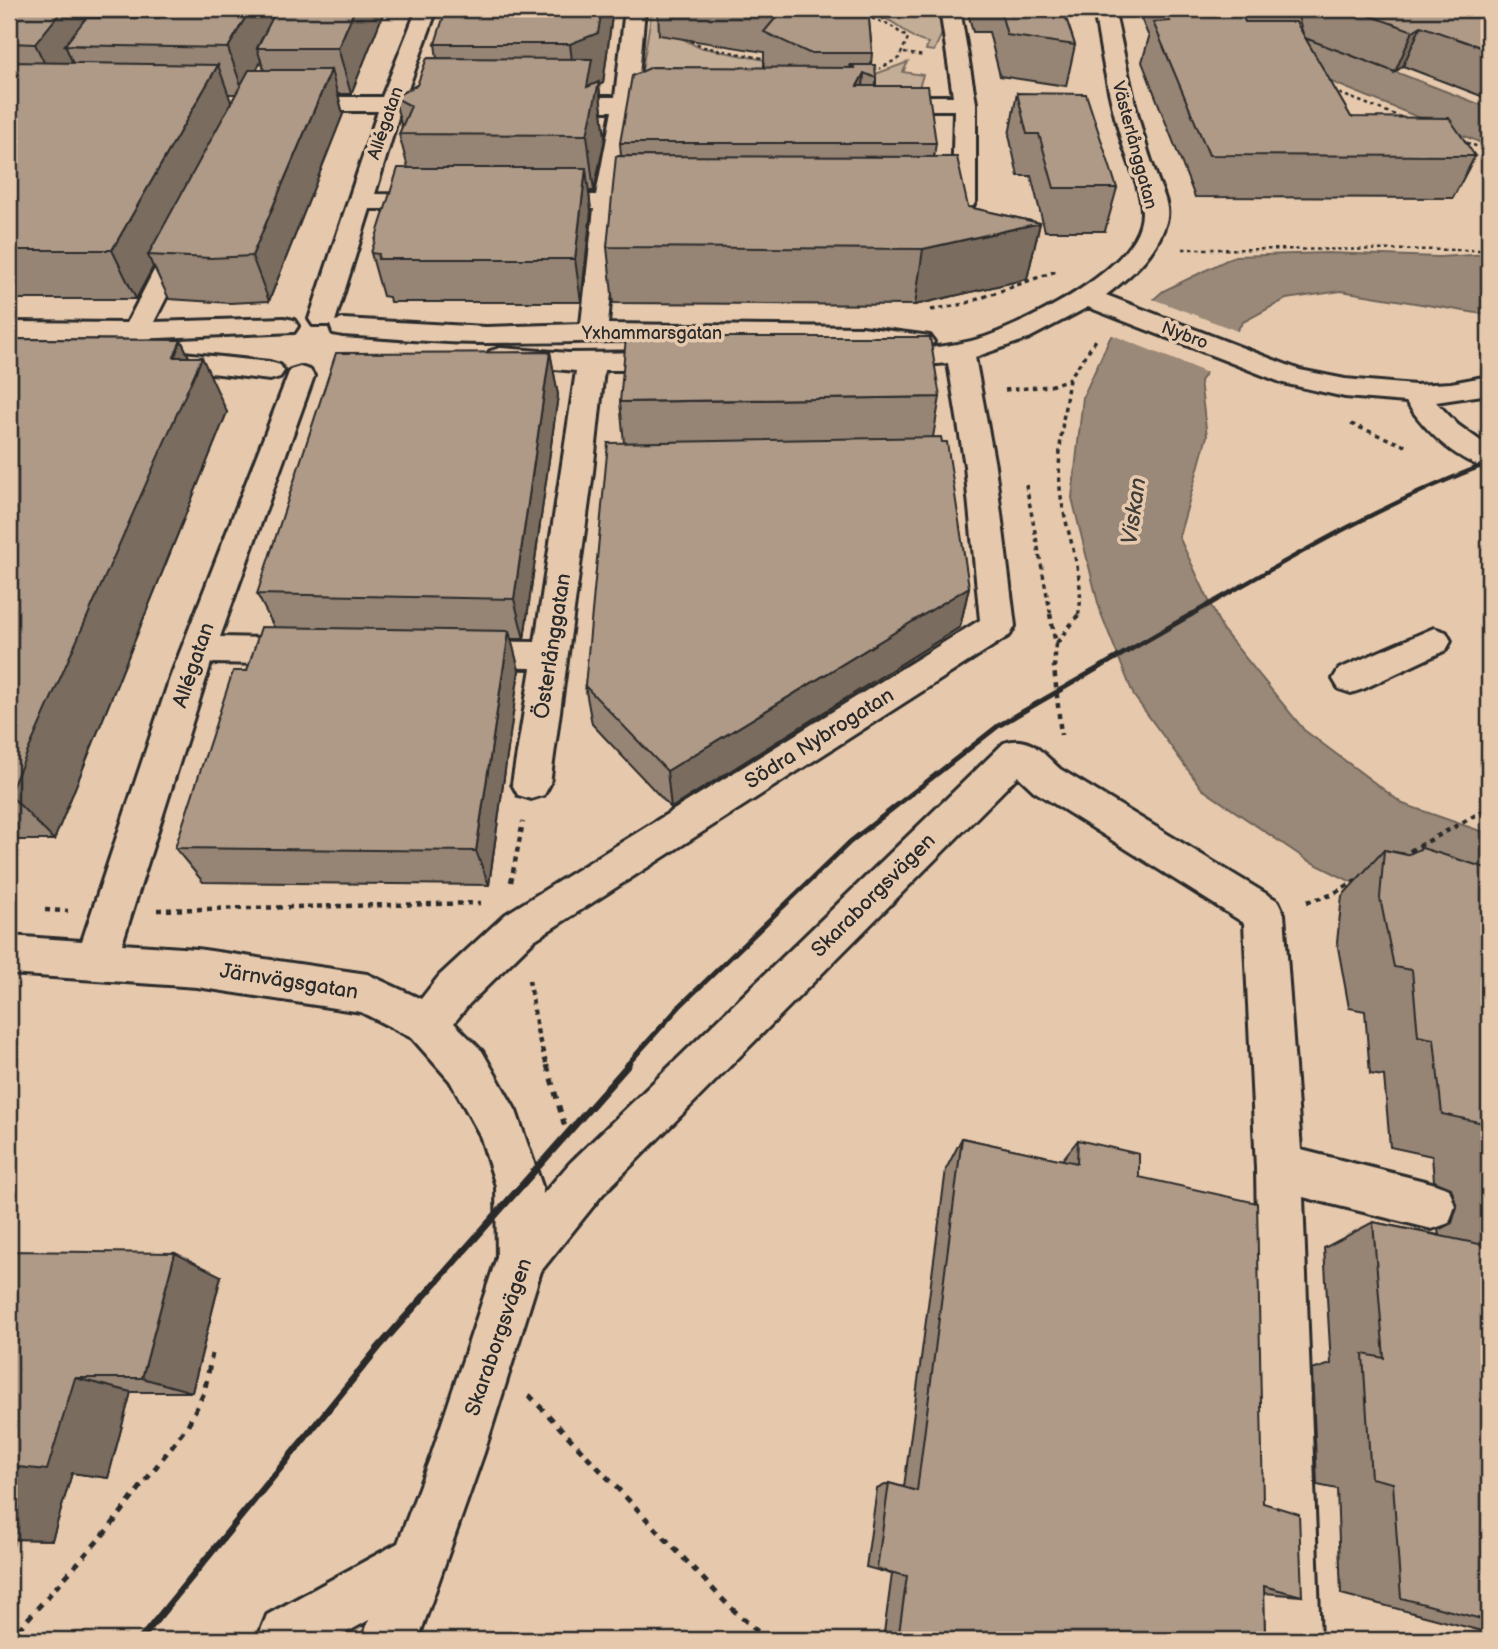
<svg xmlns="http://www.w3.org/2000/svg" width="1498" height="1649" viewBox="0 0 1498 1649" font-family="'Balsamiq Sans',sans-serif">
	<style>
		.green { fill: #c4ad96; stroke: #786c60; stroke-width: 2 }
		.water { fill: #9a8978; stroke: #6e6359; stroke-width: 2 }
		.pier { fill: #e6c9ad }
		.lines { fill: none; stroke-linecap: round; stroke-linejoin: round }
		.minor-casing { stroke: #2b2b2b; stroke-width: 6 }
		.path-far3 { stroke: #2b2b2b; stroke-width: 2.5; stroke-dasharray: 3.5 3.5; stroke-linecap: butt }
		.path-far2 { stroke: #2b2b2b; stroke-width: 3.5; stroke-dasharray: 4.5 4.5; stroke-linecap: butt }
		.path-far1 { stroke: #2b2b2b; stroke-width: 4.5; stroke-dasharray: 5 5; stroke-linecap: butt }
		.path { stroke: #2b2b2b; stroke-width: 5; stroke-dasharray: 7 7; stroke-linecap: butt }
		.minor { fill: #e6c9ad; fill-rule: evenodd }
		.rail-far2 { stroke: #2b2b2b; stroke-width: 4.5 }
		.rail-far1 { stroke: #2b2b2b; stroke-width: 5 }
		.rail { stroke: #2b2b2b; stroke-width: 7 }
		.wall { fill: #968474; stroke: #2b2b2b; stroke-width: 2; fill-rule: evenodd }
		.shaded-wall { fill: #7a6c5e; stroke: #2b2b2b; stroke-width: 2 }
		.building { fill: #af9a87; stroke: #2b2b2b; stroke-width: 2 }
		.labels { text-anchor: middle; stroke-width: 7; stroke-linejoin: round; paint-order: stroke }
		.far-street-label { font-size: 18px; fill: #2b2b2b; stroke: #e6c9ad }
		.street-label { font-size: 21px; fill: #2b2b2b; stroke: #e6c9ad }
		.water-label { font-size: 23px; font-style: italic; fill: #413e3a; stroke: #e6c9ad }
	</style>
	<rect width="100%" height="100%" fill="#e6c9ad"/>
	<filter id="ink" filterUnits="userSpaceOnUse"><feTurbulence type="fractalNoise" baseFrequency=".0143" numOctaves="2"/><feDisplacementMap in="SourceGraphic" scale="14" xChannelSelector="R" yChannelSelector="G"/><feConvolveMatrix kernelMatrix="1 2 1 2 8 2 1 2 1" color-interpolation-filters="sRGB"/></filter>
	<g filter="url(#ink)">
		<!-- green -->
		<path class="green" d="M652 9H671L670 32 698 47 775 62 766 84 639 90Z
			M890 9H941L945 27 934 51 926 50 928 43C911 41 902 25 886 19Z
			M908 62 903 72 923 75 919 87 906 95 793 65 873 75Z"/>
		<!-- water -->
		<path class="water" d="M1232 9H1307L1328 46 1489 108V146L1265 55Z
			M1327 253 1439 257 1489 254V315L1341 291 1286 299 1243 322 1200 381 1207 436 1179 537 1222 629 1304 730 1403 804 1489 834V930L1378 895 1307 860 1202 789 1134 696 1100 611 1072 498 1083 397 1110 338 1163 291 1235 256Z"/>
		<!-- pier -->
		<path class="pier" d="M1150 298 1240 332 1210 374 1110 334Z"/>
		<g class="lines">
			<!-- minor casing -->
			<g class="minor-casing">
				<path id="minor" d="M120 9H140L101 66H85L82 61Z
					M417 9H437L405 97 456 99 459 104 456 109 400 111 375 194 441 195 450 197 453 202 450 207 441 209H370L335 321 343 319 486 327 581 324 594 209H539L530 207 527 202 530 197 539 195H596L612 111H550L542 109 539 104 542 99 550 97H615L625 9H645L637 97 687 99 690 104 687 109 635 111 621 195 674 197 677 202 674 207 619 209 608 324 862 327 930 336 934 342 928 348C947 346 967 343 985 337 1030 321 1143 267 1142 212 1142 189 1126 158 1120 135 1108 94 1101 51 1094 9H1114C1127 65 1136 121 1156 175 1161 190 1171 206 1166 222 1157 253 1131 276 1106 295L1300 370 1345 379 1415 385 1451 383 1489 376V394L1436 402 1458 425 1489 447V469C1453 459 1427 432 1406 402L1345 397 1283 383 1088 307 1027 339 975 357 995 466 1015 626 1010 635 534 940 469 1004 454 1023 482 1051 516 1111 542 1186 543 1194 570 1163 1004 743C1030 734 1042 753 1060 769L1278 901 1284 914 1301 1150 1432 1183 1449 1189 1455 1206 1449 1223 1432 1229 1303 1197 1320 1640H1264L1256 1168 1244 923 1034 791 1018 776 602 1195 541 1271 484 1453 418 1640H362L369 1620 333 1640H261L259 1635 267 1615 398 1543 432 1453 497 1257 496 1186 480 1135 450 1081 412 1038 361 1012 197 987 9 974V936L82 941 170 678 290 370 300 367 310 370 314 376 220 637 306 639 318 643 323 652 318 661 306 665 211 663 122 944 197 949 367 974 421 999 439 976 506 914 980 620 965 466 948 363 882 369 872 366 868 360 872 354 914 350C773 332 629 343 487 343 439 343 391 338 343 335L333 333 330 325H313L309 319 378 111H288L280 109 277 104 280 99 288 97H382Z
					M940 9H960L976 103V201L973 206C956 210 932 210 915 206L912 201 915 196 952 194 954 110H879L871 108 868 103 871 98 879 96H953Z
					M185 227 194 230 198 235 154 322 284 318 294 320 298 326 294 332 136 339 9 338V322L127 323 172 235 176 230Z
					M500 348 569 353 674 352 684 355 688 361 684 367 674 370H604L593 472 550 784 544 795 531 799 518 795 512 784 531 668 461 667 449 663 444 654 449 645 461 641 535 642 576 371 490 363 486 357 490 351Z
					M154 350 270 362 280 365 284 371 280 377 270 380 144 365 140 359 144 353Z
					M1434 628 1446 632 1451 641 1446 650 1363 689 1351 693 1339 689 1333 679 1339 669Z"/>
			</g>
			<!-- path-far3 -->
			<path class="path-far3" d="M865 16 888 24 908 38 899 58 879 69
				M883 20 888 9
				M684 38 704 47 767 59
				M904 53 924 56
				M1333 91 1406 119
				M1460 140 1489 151
				M1183 249 1489 250"/>
			<!-- path-far2 -->
			<path class="path-far2" d="M931 310 964 304 1059 270
				M1069 379C1064 415 1057 451 1060 488 1063 527 1088 578 1078 616
				M1005 390 1050 386 1069 379 1098 337
				M1351 424 1408 447
				M1026 485 1051 616"/>
			<!-- path-far1 -->
			<path class="path-far1" d="M1050 614 1056 644 1054 667 1061 735
				M1057 643 1079 614
				M1401 856 1489 808
				M511 882 523 822
				M1307 902 1331 895 1359 879
				M45 910 68 911
				M157 910 481 903
				M529 980 538 1035 547 1066"/>
			<!-- path -->
			<path class="path" d="M547 1065 567 1134
				M529 1395 729 1606 767 1640
				M9 1640 110 1527 188 1425 204 1393 212 1354"/>
			<!-- minor -->
			<use href="#minor" class="minor"/>
			<!-- rail-far2 -->
			<path class="rail-far2" d="M1189 616C1287 560 1383 503 1489 463"/>
			<!-- rail-far1 -->
			<path class="rail-far1" d="M626 1066 680 1006 850 842 998 726 1192 614"/>
			<!-- rail -->
			<path class="rail" d="M140 1640 379 1347 628 1065"/>
		</g>
		<!-- wall -->
		<path class="wall" d="M9 9 112 18H157L385 9 351 94H338L343 114 269 301 230 303 169 299 154 267 136 299H9ZM261 61 264 70H256ZM228 94H236L231 103Z
			M613 9 603 83 599 85 605 138 594 191H589L591 211 581 302H390L389 297 383 296 371 253 408 168 399 134 402 128 394 97 417 85 437 58 435 44Z
			M658 9H868L872 53 871 65 876 78V86L936 143 934 157 968 207 1040 223 1027 279 915 305 613 303 607 247 621 156 620 143 764 68V52L659 35Z
			M967 9H1063L1075 45 1066 86 1000 76 989 32H973Z
			M1137 9H1239L1245 22 1303 34 1298 16 1300 9H1489V99L1403 66 1395 72 1305 38 1351 117 1475 156 1453 198 1195 197 1142 62 1149 37Z
			M1017 93 1117 188 1105 231H1045L1031 176H1018L1009 135Z
			M9 339 181 340 189 357 227 412 54 840H9Z
			M550 352 558 395 524 639H511L519 670 489 885 203 882 175 848 247 671 274 627 257 594Z
			M940 397 933 437 969 587 960 627 671 808 592 724 585 686 624 443 620 402Z
			M1384 850 1489 869V1633L1341 1594 1337 1489 1317 1485 1312 1370 1331 1364 1324 1248 1373 1222 1439 1235 1438 1230 1452 1223 1457 1207 1451 1188 1434 1181 1432 1156 1390 1147 1384 1076 1370 1074 1365 1011 1349 1008 1337 942 1342 896Z
			M962 1138 1062 1160 1078 1140 1139 1177 1263 1503 1302 1596 1264 1593 1265 1640H883L892 1574 866 1567 877 1489 889 1483 904 1487 946 1169Z
			M9 1251 221 1276 192 1392H131L108 1478 72 1473 52 1540 15 1539Z"/>
		<!-- shaded-wall -->
		<path class="shaded-wall" d="M63 9H118L91 46 65 45 75 68 58 91 35 44Z
			M250 9H287L257 48 261 61 244 94 228 48Z
			M355 9H385L351 94 338 48Z
			M602 9H613L603 83 599 85 605 138 594 191 587 135 576 94 570 44Z
			M1421 26 1403 66 1395 72 1413 31Z
			M218 65 235 113 148 255 153 267 136 299 112 250Z
			M331 70 343 114 269 301 252 256Z
			M864 73 861 120 857 86Z
			M586 168 591 211 581 302 575 259Z
			M1040 223 1027 279 915 305 923 249Z
			M181 340 196 372 202 357 227 412 54 840 9 794Z
			M550 352 558 395 524 639 514 599Z
			M969 587 960 627 671 808 667 771Z
			M509 631 519 670 489 885 476 851Z
			M175 1253 221 1276 192 1392 142 1378Z
			M75 1378 131 1392 108 1478 72 1473 52 1540 15 1539 9 1559V1466Z"/>
		<!-- building -->
		<path class="building" d="M9 9H63L35 44 9 43Z
			M183 9H250L228 48 65 45 86 18H157Z
			M277 9H355L338 48H257Z
			M446 9H602L598 33 570 44H435Z
			M747 9H868L872 53H809L764 32 779 14Z
			M1000 9H1063L1075 45 1007 35Z
			M1165 9H1239L1245 22H1296L1351 117 1449 118 1475 156 1209 155 1153 22 1170 21Z
			M1351 9H1489V50L1421 26 1413 31Z
			M427 58 592 59 587 87 599 82 587 135 399 134 411 106 394 97 417 85Z
			M9 62 218 65 112 250H9Z
			M849 65H875L876 78 864 73 857 86H928L936 143H620L632 76 652 67 855 68Z
			M249 70H331L252 256 211 258 148 255Z
			M1017 93 1086 94 1117 188H1054L1039 134H1027Z
			M616 156 957 157 968 207 1040 223 923 249 607 247Z
			M398 168H586L575 259H378L379 254 371 253Z
			M626 337H930L940 397 620 402Z
			M9 339 181 340 174 357H202L9 794Z
			M550 352 514 599 257 594 336 353Z
			M941 437 942 442H947L969 587 667 771 585 686 608 443Z
			M261 627 509 631 476 851 175 848 233 671H247Z
			M1422 848 1489 869V1138L1488 1124 1442 1114 1434 1039 1418 1036 1412 970 1394 967 1380 898 1384 850 1407 855Z
			M962 1138 1077 1163 1078 1140 1139 1154V1177L1257 1203 1263 1503 1299 1514 1302 1596 1264 1586 1265 1640H898L907 1576 877 1569 889 1483 917 1491Z
			M1373 1222 1489 1246V1621L1401 1598 1393 1483 1371 1478 1363 1354 1384 1358Z
			M9 1251 175 1253 142 1378H75L47 1470 9 1466Z"/>
	</g>
	<g class="labels">
		<!-- far-street labels -->
		<g class="far-street-label">
			<text transform="translate(385 123) rotate(-71)" y="6">Allégatan</text>
			<text transform="translate(1135 145) rotate(75)" y="6">Västerlånggatan</text>
			<text x="652" y="339">Yxhammarsgatan</text>
			<text transform="translate(1185 335) rotate(21)" y="6">Nybro</text>
		</g>
		<!-- street labels -->
		<g class="street-label">
			<text transform="translate(552 646) rotate(-81)" y="7">Österlånggatan</text>
			<text transform="translate(193 665) rotate(-71)" y="7">Allégatan</text>
			<text transform="translate(819 738) rotate(-32)" y="7">Södra Nybrogatan</text>
			<text transform="translate(873 895) rotate(-45)" y="7">Skaraborgsvägen</text>
			<text transform="translate(289 981) rotate(9)" y="7">Järnvägsgatan</text>
			<text transform="translate(498 1337) rotate(-71)" y="7">Skaraborgsvägen</text>
		</g>
		<!-- water labels -->
		<g class="water-label">
			<text transform="translate(1133 511) rotate(-82)" y="8">Viskan</text>
		</g>
	</g>
	<!-- margin -->
	<rect width="1498" height="1649" fill="none" stroke="#e6c9ad" stroke-width="35"/>
	<rect x="18" y="18" width="1463" height="1614" fill="none" stroke="#2b2b2b" stroke-width="2.5" filter="url(#ink)"/>
</svg>
